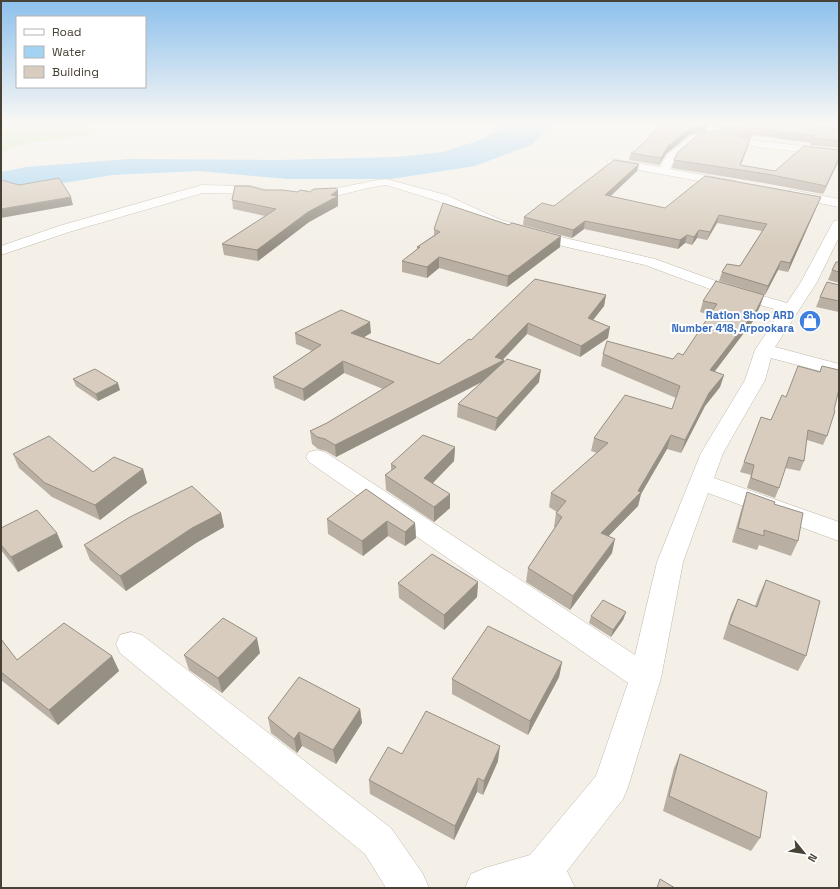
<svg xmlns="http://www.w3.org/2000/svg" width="840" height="889" viewBox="0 0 840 889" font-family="'Space Grotesk',sans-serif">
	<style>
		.green { fill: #d0eaaf }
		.water { fill: #a2d3f3 }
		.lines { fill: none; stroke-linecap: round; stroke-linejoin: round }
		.street-casing { stroke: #c0b8aa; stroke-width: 1 }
		.street { fill: #fff; fill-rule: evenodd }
		.wall { fill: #b9afa3 }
		.shaded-wall { fill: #968f84 }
		.building { fill: #d7ccbd; stroke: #968f84 }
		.labels { text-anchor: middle; stroke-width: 4; stroke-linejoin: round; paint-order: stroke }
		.far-shop-label { font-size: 11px; font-weight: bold; fill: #366cbe; stroke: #fff; text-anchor: end }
	</style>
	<rect width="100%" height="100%" fill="#f4f0e8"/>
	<!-- green -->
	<path class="green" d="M1 123H102L86 127 85 130 96 133 88 135 29 143 1 152Z"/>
	<!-- water -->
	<path class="water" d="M506 123H553L533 144 475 166 391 179H287L199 171 113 175 1 193V172L26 167 128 159 275 160 396 157 443 152 483 139Z"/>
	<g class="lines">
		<!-- street casing -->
		<g class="street-casing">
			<path id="street" d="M696 123H707L722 131 757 141 839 150V156L756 147 719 136 697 140 675 159 670 169 736 181 738 183 736 185 732 187 611 165 606 162 611 159 660 167 667 155 690 136 710 132Z
				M386 179 446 195 501 220 561 237 655 259 738 289 787 303 801 282 832 224 834 221 839 220V237L817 282 775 347 839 364V376L771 358 765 380 723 453 714 478 839 522V541L708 493 683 562 661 678 628 787 623 799 567 871 575 888H465L471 874 485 868 530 855 596 776 628 683 309 462 306 457 309 452 317 450 325 452 635 655 657 562 701 453 745 380 755 350 781 311 726 295 645 265 554 244 491 226 438 201 396 188 386 185 368 188 332 197H304L302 194 304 191C313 189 323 191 332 189 351 186 368 181 386 179Z
				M202 185 252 186 268 190 270 193 268 196 264 197 252 194 203 193 69 232 1 255V246L59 226Z
				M792 190 839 199V207L788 197 786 194 788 191Z
				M131 632 142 635 391 828 423 874 429 888H386L365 854 120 653 116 644 120 635Z"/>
		</g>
		<!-- street -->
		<use href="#street" class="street"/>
	</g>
	<!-- wall -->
	<path class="wall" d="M709 123H787L839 129V148L810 145 811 143 753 135 751 138 723 130Z
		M798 123H839V128Z
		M707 124 706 131 689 135 666 154 659 165 629 160 631 153Z
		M750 139 748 146 741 165 775 171 839 150V160L823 194 764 183 672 168 674 160Z
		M639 164 637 171 611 196 665 208 821 197 818 204 788 272 778 270 765 295 719 281 722 272 740 266 762 231 717 223 707 240 697 238 692 245 685 243 678 249 584 229 572 238 523 225 524 217 554 206Z
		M264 190 297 192 339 200H338V206L309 222 258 261 224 255 222 244 265 216 233 209 232 200Z
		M434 229 560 247 507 287 439 268 427 278 402 272V261L417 250V247L434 235Z
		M839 262V283L828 280 832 270Z
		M839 285V312L816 307 820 297Z
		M606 295 604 306 593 320 608 338 580 357 527 334 503 360H504L503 362 539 382 495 431 457 417 458 404 482 382 336 457 326 451 318 449 312 444 310 431 327 423 383 389 344 373 304 401 275 388 273 377 312 351 296 344 295 333H371L364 337 439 364 471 340Z
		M764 295 760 306 753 321 714 372 724 375 720 387 705 406 681 453 667 449 641 494 638 506 608 536 612 553 570 610 526 582 528 568 555 527H554L556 513 557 512 549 507 551 493 597 453 591 451 594 438 672 409 676 398 601 366 603 354 673 359 683 355 710 315 700 312 703 301Z
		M822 366 827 436 823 445 807 440 804 461 800 471 785 468 779 488 775 498 747 488 751 475 740 472 744 462 786 397 820 371Z
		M73 379 120 390 98 401 76 386Z
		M455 447 454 461 433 483 450 508 434 522 386 490 385 475 391 471V464Z
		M13 454 93 472 143 469 147 483 100 520 52 497 19 468Z
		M366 489 415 523 416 538 405 546 388 536 363 556 328 534 327 519Z
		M747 492 774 504 798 541 791 556 759 545 757 550 732 542 742 507Z
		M221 513 224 527 196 543 126 591 90 560 84 545Z
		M1 528 63 547 18 572 1 550Z
		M766 580 806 656 798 671 723 639 731 614 738 599 755 606 759 595Z
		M478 582 477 597 444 630 399 598 398 583Z
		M626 612 623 620 611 637 589 623 591 616Z
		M1 639 17 660 112 656 119 671 58 725 1 680Z
		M260 653 222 693 189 670 184 655Z
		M562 662 559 677 528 735 452 694V679Z
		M360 709 362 723 336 764 302 746 297 753 271 733 268 718Z
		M402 754 498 761 483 795 477 792 454 840 370 794 369 780Z
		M680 754 760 838 751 851 663 811 674 768Z"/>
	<!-- shaded-wall -->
	<path class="shaded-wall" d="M707 124 706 131 689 135 666 154 659 165 661 158 668 146 691 128Z
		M750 139 748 146 739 170 740 165Z
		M839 158V160L823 194 826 186Z
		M639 164 637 171 604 202 605 195Z
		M338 190V206L309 222 258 261 257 250Z
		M71 197 73 205 1 218V209Z
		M821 197 818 204 788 272 790 263Z
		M719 215 717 223 707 240 710 232Z
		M585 221 584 229 572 238 573 230Z
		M699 230 697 238 692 245 694 237Z
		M687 235 685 243 678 249 680 240Z
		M561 236 560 247 507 287 508 276Z
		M439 257V268L427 278V267Z
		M781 261 778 270 765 295 768 286Z
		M606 295 604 306 586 329 588 318Z
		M764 295 760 306 753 321 706 383 710 370Z
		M370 322 371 333 352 344 351 333Z
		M528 323 527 334 501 361 504 360 503 371 336 457 335 445 495 357Z
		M610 327 608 338 580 357 581 346Z
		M343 361 344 373 304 401 303 389Z
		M541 370 539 382 495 431 497 418Z
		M724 375 720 387 705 406 681 453 685 440 709 393Z
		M118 383 120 390 98 401 96 394Z
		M671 435 667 449 641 494 638 506 598 547 601 533 638 491Z
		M455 447 454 461 424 492V478Z
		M143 469 147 483 100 520 95 505Z
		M450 494V508L434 522V507Z
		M221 513 224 527 196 543 126 591 120 576 192 528Z
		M387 521 388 536 363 556 362 541Z
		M415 523 416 538 405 546V532Z
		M57 533 63 547 18 572 11 557Z
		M615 539 612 553 570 610 573 596Z
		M478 582 477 597 444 630V615Z
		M626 612 623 620 611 637 613 630Z
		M257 638 260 653 222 693 218 678Z
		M112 656 119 671 58 725 49 710Z
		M562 662 559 677 528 735 530 721Z
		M360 709 362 723 336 764 333 750Z
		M299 732 302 746 297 753 294 739Z
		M500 746 498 761 483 795 484 781Z
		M478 778 477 792 454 840 455 826Z"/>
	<!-- building -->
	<path class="building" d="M663 123H705L707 124 691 128 668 146 661 158 631 153 635 151Z
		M724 123H787L839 129V141L813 138 815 136 754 128 753 131Z
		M721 130 750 139 740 165 775 171 804 146 839 150V158L826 186 767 174 674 160 678 152 699 134Z
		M614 160 639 164 605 195 665 208 705 176 821 197 790 263 781 261 768 286 722 272 727 264 740 266 767 224 719 215 710 232 699 230 694 237 687 235 680 240 585 221 573 230 524 217 542 203 554 206Z
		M59 178 71 197 1 209V180L19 185Z
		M235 186H249L264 190H283L297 192 301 190 310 192 314 189 336 188 338 190 331 195 338 196 308 212 257 250 222 244 276 209 232 200Z
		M443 203 509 225 512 223 561 236 508 276 439 257 427 267 402 261 420 247H417L440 232 434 229Z
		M836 262H839V272L832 270Z
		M535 279 606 295 588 318 610 327 581 346 528 323 495 357 504 360 335 445 325 439 317 437 310 431 327 423 394 382 343 361 303 389 273 377 321 345 295 333 341 310 370 322 351 333 439 364 469 339 471 340Z
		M716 281 764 295 757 309 710 370 724 375 709 393 685 440 671 435 638 491 641 492 601 533 615 539 573 596 528 568 562 517 556 513 566 501 551 493 608 443 594 438 625 395 672 409 680 386 603 354 607 341 673 359 678 353 683 355 717 304 703 301Z
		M827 282 839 285V301L820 297Z
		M507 359 541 370 497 418 458 404Z
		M798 366 820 372 822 366 839 370V389L834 410 835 411 827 436 808 430 804 461 789 457 779 488 751 478 754 465 744 462 761 417 771 420 782 395 786 397Z
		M95 369 118 383 96 394 73 379Z
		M423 435 455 447 424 478 450 494 434 507 385 475 396 467 391 464Z
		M49 436 93 472 114 457 143 469 95 505 45 483 13 454Z
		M192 486 221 513 192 528 120 576 84 545 130 517Z
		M366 489 415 523 405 532 387 521 362 541 327 519Z
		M747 492 775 502 774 504 803 513 798 541 764 530V536L738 528Z
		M37 510 57 533 11 557 1 545V528Z
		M432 554 478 582 444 615 398 583Z
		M766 580 820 601 806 656 729 624 738 599 757 607Z
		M603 600 626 612 613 630 591 616Z
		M223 618 257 638 218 678 184 655Z
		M64 623 112 656 49 710 1 672V639L17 660Z
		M488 626 562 662 530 721 452 679Z
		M299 677 360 709 333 750 299 732 294 739 268 718Z
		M426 711 500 746 484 781 478 778 455 826 369 780 388 747 402 754Z
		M680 754 767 792 760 838 669 796Z
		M660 879 675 888H657Z"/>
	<!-- sky -->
	<linearGradient id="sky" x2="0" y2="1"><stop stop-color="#8cc0ec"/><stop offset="0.5" stop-color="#faf8f5"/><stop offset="1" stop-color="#faf8f5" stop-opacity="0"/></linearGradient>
	<rect width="840" height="247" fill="url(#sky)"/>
	<!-- icons -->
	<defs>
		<g id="shop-disc" transform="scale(1.15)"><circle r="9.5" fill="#3f7fe0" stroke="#fff"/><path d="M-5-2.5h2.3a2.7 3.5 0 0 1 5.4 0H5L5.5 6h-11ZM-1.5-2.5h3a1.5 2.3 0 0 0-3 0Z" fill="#fff"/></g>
	</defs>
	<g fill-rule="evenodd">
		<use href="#shop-disc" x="810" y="321"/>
	</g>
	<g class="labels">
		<!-- far-shop labels -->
		<g class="far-shop-label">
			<text x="794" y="319">Ration Shop ARD<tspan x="794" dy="13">Number 418, Arpookara</tspan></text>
		</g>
	</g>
	<!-- border -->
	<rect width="840" height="889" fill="none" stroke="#484136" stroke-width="4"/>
	<!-- legend -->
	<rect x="16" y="16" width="130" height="72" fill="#ffffff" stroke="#b6b3af"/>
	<rect x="24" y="29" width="20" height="6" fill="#ffffff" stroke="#b6b3af"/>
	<text x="52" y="36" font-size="12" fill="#484136">Road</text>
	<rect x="24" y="46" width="20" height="12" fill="#a2d3f3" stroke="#b6b3af"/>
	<text x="52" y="56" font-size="12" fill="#484136">Water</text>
	<rect x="24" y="66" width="20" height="12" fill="#d7ccbd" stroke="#b6b3af"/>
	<text x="52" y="76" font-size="12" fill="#484136">Building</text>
	<!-- north arrow -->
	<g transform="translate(804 853) rotate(120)" stroke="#ffffff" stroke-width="3" paint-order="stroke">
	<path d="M0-3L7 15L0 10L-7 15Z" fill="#484136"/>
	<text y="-6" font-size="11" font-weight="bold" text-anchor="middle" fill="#484136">N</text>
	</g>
</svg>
